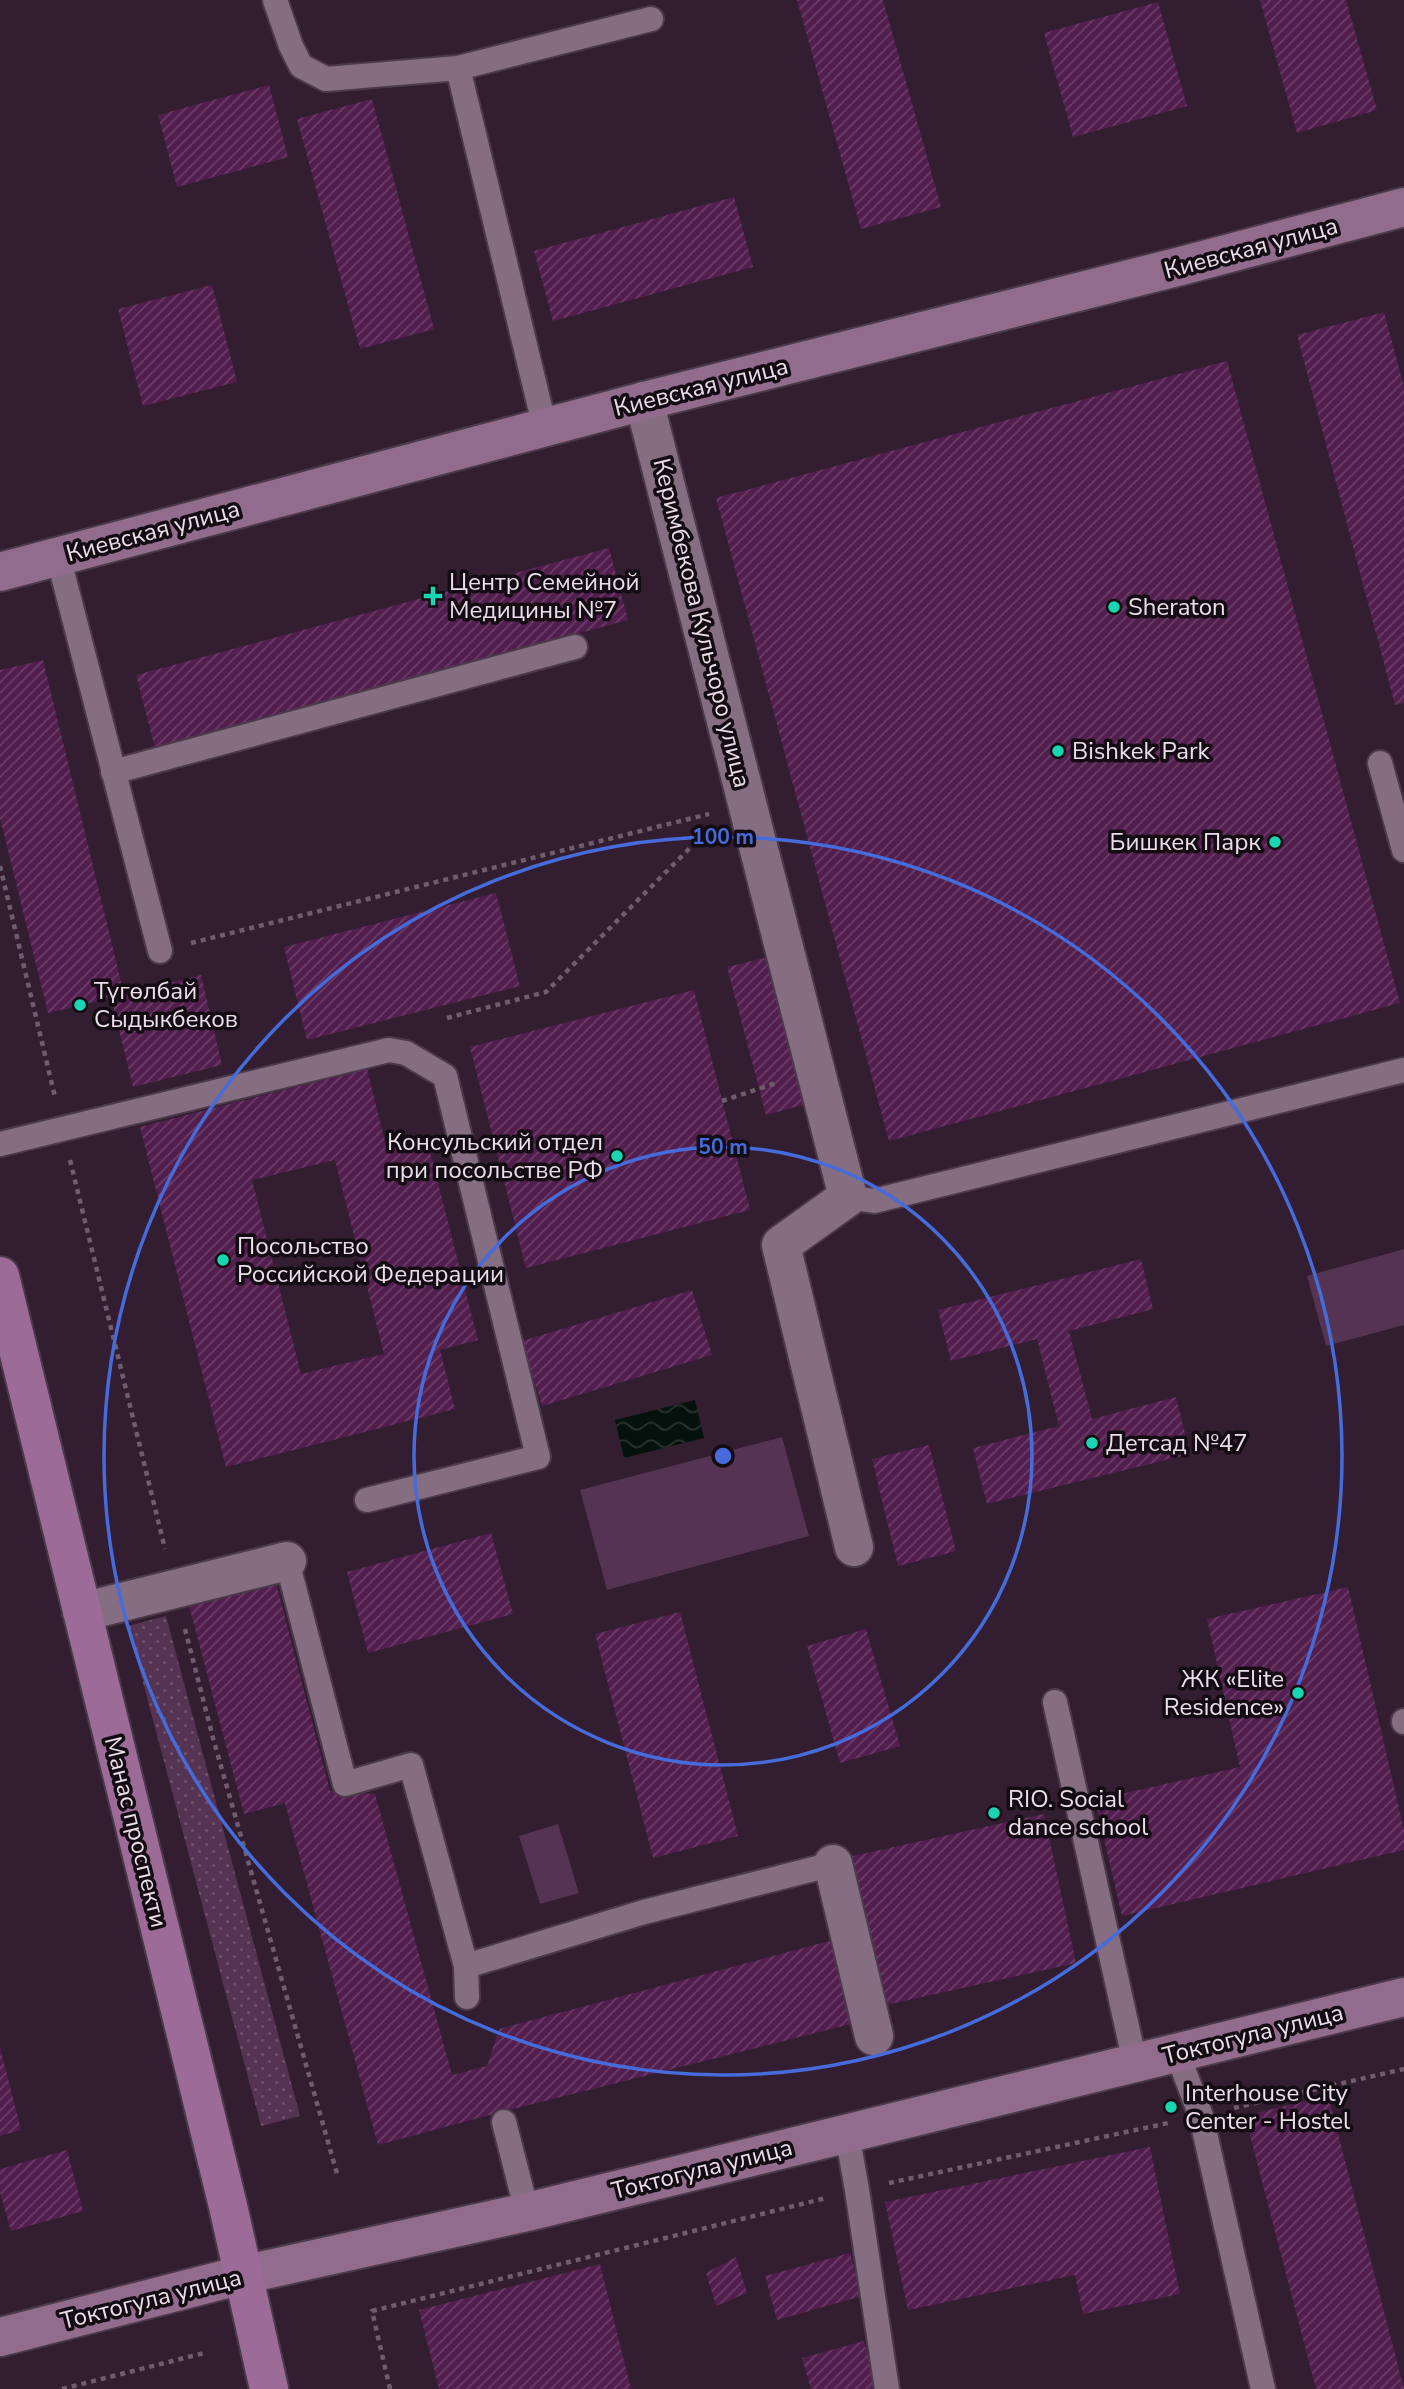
<svg xmlns="http://www.w3.org/2000/svg" width="1404" height="2389" viewBox="0 0 1404 2389" font-family="'Nunito Sans',sans-serif">
	<style>
		.grass { fill: url(#grass-dots) }
		.pitch { fill: #553352 }
		.water { fill: url(#water-waves) }
		.building { fill: url(#building-hatch); fill-rule: evenodd }
		.lines { fill: none; stroke-linecap: round; stroke-linejoin: round }
		.service-casing { stroke: #4b3a4a; stroke-width: 28 }
		.minor-casing { stroke: #4b3a4a; stroke-width: 42 }
		.secondary-casing { stroke: #4b3a4a; stroke-width: 42 }
		.primary-casing { stroke: #4b3a4a; stroke-width: 42 }
		.path { stroke: #6f5d6d; stroke-width: 4.5; stroke-dasharray: 5 5; stroke-linecap: butt }
		.service { stroke: #856d82; stroke-width: 24 }
		.minor { stroke: #856d82; stroke-width: 38 }
		.secondary { stroke: #916c8d; stroke-width: 38 }
		.primary { stroke: #9d6b98; stroke-width: 38 }
		.ring { fill: none; stroke: #466bdb; stroke-width: 3.5 }
		.poi-dot { fill: #19d5b2; stroke: #140c13; stroke-width: 2.5 }
		.labels { text-anchor: middle; stroke-width: 7; stroke-linejoin: round; paint-order: stroke }
		.street-label { font-size: 24px; fill: #ebdde9; stroke: #140c13 }
		.poi-label { font-size: 24px; fill: #ebdde9; stroke: #140c13; text-anchor: start }
		.centre { fill: #466bdb; stroke: #140c13; stroke-width: 3.5 }
		.ring-label { font-size: 21px; text-anchor: middle; font-weight: bold; fill: #466bdb; stroke: #140c13; stroke-width: 7; stroke-linejoin: round; paint-order: stroke }
	</style>
	<defs>
		<pattern id="grass-dots" width="8" height="8" patternUnits="userSpaceOnUse" patternTransform="scale(1.75)"><rect width="8" height="8" fill="#553352"/><path d="M2 2h.1M6 6h.1" fill="none" stroke="#6e506b" stroke-width="1.8" stroke-linecap="round"/></pattern>
		<pattern id="water-waves" width="16" height="10" patternUnits="userSpaceOnUse" patternTransform="scale(1.75)"><rect width="16" height="10" fill="#05110d"/><path d="M0 5q4-4 8 0t8 0" fill="none" stroke="#2a3330"/></pattern>
		<pattern id="building-hatch" width="6" height="6" patternUnits="userSpaceOnUse" patternTransform="scale(1.75)"><rect width="6" height="6" fill="#521e4e"/><path d="M-1 1l2-2M0 6l6-6M5 7l2-2" fill="none" stroke="#6b3e68"/></pattern>
	</defs>
	<rect width="100%" height="100%" fill="#321e30"/>
	<!-- grass -->
	<path class="grass" d="M166 1616 300 2116 261 2126 128 1626Z"/>
	<!-- pitch -->
	<path class="pitch" d="M1404 1249V1325L1326 1346 1307 1276Z
		M782 1437 809 1536 607 1590 580 1490Z
		M558 1824 579 1893 540 1904 519 1836Z"/>
	<!-- water -->
	<path class="water" d="M695 1400 704 1438 624 1458 615 1420Z"/>
	<!-- building -->
	<path class="building" d="M797 0H883L941 207 861 229Z
		M1260 0H1346L1377 110 1297 133Z
		M1158 2 1187 106 1073 137 1044 33Z
		M269 85 288 157 177 187 158 115Z
		M372 99 434 329 360 349 297 119Z
		M734 197 753 267 553 321 534 251Z
		M212 285 237 382 143 406 118 309Z
		M1384 312 1404 387V703L1395 705 1297 335Z
		M1227 361 1400 1003 889 1141 716 498Z
		M609 548 628 620 155 748 136 675Z
		M43 660 124 994 201 975 222 1065 133 1087 111 998 48 1013 0 818V670Z
		M496 893 520 986 307 1040 284 947Z
		M772 956 810 1103 766 1115 727 967Z
		M694 990 750 1210 526 1268 470 1047Z
		M367 1069 387 1150 427 1140 478 1340 440 1350 455 1409 226 1467 140 1127ZM335 1160 384 1354 301 1374 252 1180Z
		M1141 1259 1153 1309 1069 1331 1092 1419 1176 1397 1190 1454 987 1504 973 1448 1059 1426 1037 1339 951 1361 938 1310Z
		M692 1290 712 1355 542 1406 522 1341Z
		M929 1445 956 1551 898 1566 872 1459Z
		M491 1533 513 1614 368 1653 347 1572Z
		M274 1575 330 1791 375 1794 452 2075 487 2066 499 2029 833 1940 855 2023 501 2112 378 2145 285 1803 244 1814 187 1598Z
		M1348 1587 1404 1830V1850L1122 1916 1095 1800 1240 1767 1207 1619Z
		M680 1612 738 1836 653 1858 595 1634Z
		M866 1629 900 1746 840 1763 807 1646Z
		M1044 1814 1076 1963 872 2008 839 1859Z
		M0 2047 21 2130 0 2136Z
		M1328 2095 1404 2389H1316L1245 2116Z
		M1150 2147 1180 2294 1083 2314 1075 2275 908 2310 885 2202Z
		M67 2150 83 2211 11 2231 0 2192V2169Z
		M850 2253 862 2296 777 2320 765 2276Z
		M736 2257 747 2293 716 2306 706 2273Z
		M600 2264 631 2389H439L419 2310Z
		M864 2341 877 2389H811L802 2358Z"/>
	<g class="lines">
		<!-- service casing -->
		<g class="service-casing">
			<path id="service" d="M275 0 291 46 301 66 326 79 458 68 651 19
				M458 68 545 428
				M58 556 160 951
				M1380 763 1404 850
				M113 772 575 647
				M0 1144 389 1050 406 1053 445 1076 538 1457 367 1500
				M848 1197 874 1201 1404 1070
				M287 1561 345 1784 411 1765 466 1966 467 1997
				M1055 1702 1135 2063
				M1404 1721V1722
				M466 1966 644 1912 833 1864
				M1177 2053 1201 2116 1263 2389
				M504 2122 527 2212
				M847 2133 857 2190 887 2389"/>
		</g>
		<!-- minor casing -->
		<g class="minor-casing">
			<path id="minor" d="M644 401 848 1197 781 1245 854 1547
				M82 1612 287 1561
				M833 1864 874 2036"/>
		</g>
		<!-- secondary casing -->
		<g class="secondary-casing">
			<path id="secondary" d="M0 572 644 401 1181 266 1404 207
				M0 2337 242 2275 527 2212 1404 1997"/>
		</g>
		<!-- primary casing -->
		<g class="primary-casing">
			<path id="primary" d="M0 1276 228 2206 269 2389"/>
		</g>
		<!-- path -->
		<path class="path" d="M0 866 55 1097
			M191 943 709 814
			M447 1018 546 992 713 825
			M722 1101 776 1083
			M70 1160 165 1549
			M185 1629 213 1738 338 2177
			M1234 2108 1404 2069
			M889 2183 1168 2123
			M62 2389 204 2353
			M390 2389 372 2311 826 2198"/>
		<!-- service -->
		<use href="#service" class="service"/>
		<!-- minor -->
		<use href="#minor" class="minor"/>
		<!-- secondary -->
		<use href="#secondary" class="secondary"/>
		<!-- primary -->
		<use href="#primary" class="primary"/>
	</g>
	<!-- distance rings -->
	<g class="ring">
		<circle cx="723" cy="1456" r="309"/>
		<circle cx="723" cy="1456" r="619"/>
	</g>
	<!-- markers -->
	<g class="poi-dot">
		<path d="M429.5 585.5h7v7h7v7h-7v7h-7v-7h-7v-7h7z"/>
		<circle cx="1114" cy="607" r="7"/>
		<circle cx="1058" cy="751" r="7"/>
		<circle cx="1275" cy="842" r="7"/>
		<circle cx="80" cy="1005" r="7"/>
		<circle cx="617" cy="1156" r="7"/>
		<circle cx="223" cy="1260" r="7"/>
		<circle cx="1092" cy="1443" r="7"/>
		<circle cx="1298" cy="1693" r="7"/>
		<circle cx="994" cy="1813" r="7"/>
		<circle cx="1171" cy="2107" r="7"/>
	</g>
	<g class="labels">
		<!-- street labels -->
		<g class="street-label">
			<text transform="translate(1251 248) rotate(-15)" y="8">Киевская улица</text>
			<text transform="translate(701 387) rotate(-14)" y="8">Киевская улица</text>
			<text transform="translate(153 531) rotate(-15)" y="8">Киевская улица</text>
			<text transform="translate(702 623) rotate(76)" y="8">Керимбекова Кульчоро улица</text>
			<text transform="translate(136 1832) rotate(76)" y="8">Манас проспекти</text>
			<text transform="translate(1253 2034) rotate(-14)" y="8">Токтогула улица</text>
			<text transform="translate(702 2169) rotate(-14)" y="8">Токтогула улица</text>
			<text transform="translate(151 2299) rotate(-14)" y="8">Токтогула улица</text>
		</g>
		<!-- poi labels -->
		<g class="poi-label">
			<text x="449" y="590">Центр Семейной<tspan x="449" dy="28">Медицины №7</tspan></text>
			<text x="1128" y="615">Sheraton</text>
			<text x="1072" y="759">Bishkek Park</text>
			<text x="1261" y="850" text-anchor="end">Бишкек Парк</text>
			<text x="94" y="999">Түгөлбай<tspan x="94" dy="28">Сыдыкбеков</tspan></text>
			<text x="603" y="1150" text-anchor="end">Консульский отдел<tspan x="603" dy="28">при посольстве РФ</tspan></text>
			<text x="237" y="1254">Посольство<tspan x="237" dy="28">Российской Федерации</tspan></text>
			<text x="1106" y="1451">Детсад №47</text>
			<text x="1284" y="1687" text-anchor="end">ЖК «Elite<tspan x="1284" dy="28">Residence»</tspan></text>
			<text x="1008" y="1807">RIO. Social<tspan x="1008" dy="28">dance school</tspan></text>
			<text x="1185" y="2101">Interhouse City<tspan x="1185" dy="28">Center - Hostel</tspan></text>
		</g>
	</g>
	<circle cx="723" cy="1456" r="10" class="centre"/>
	<g class="ring-label">
		<text x="723" y="844">100 m</text>
		<text x="723" y="1154">50 m</text>
	</g>
</svg>
